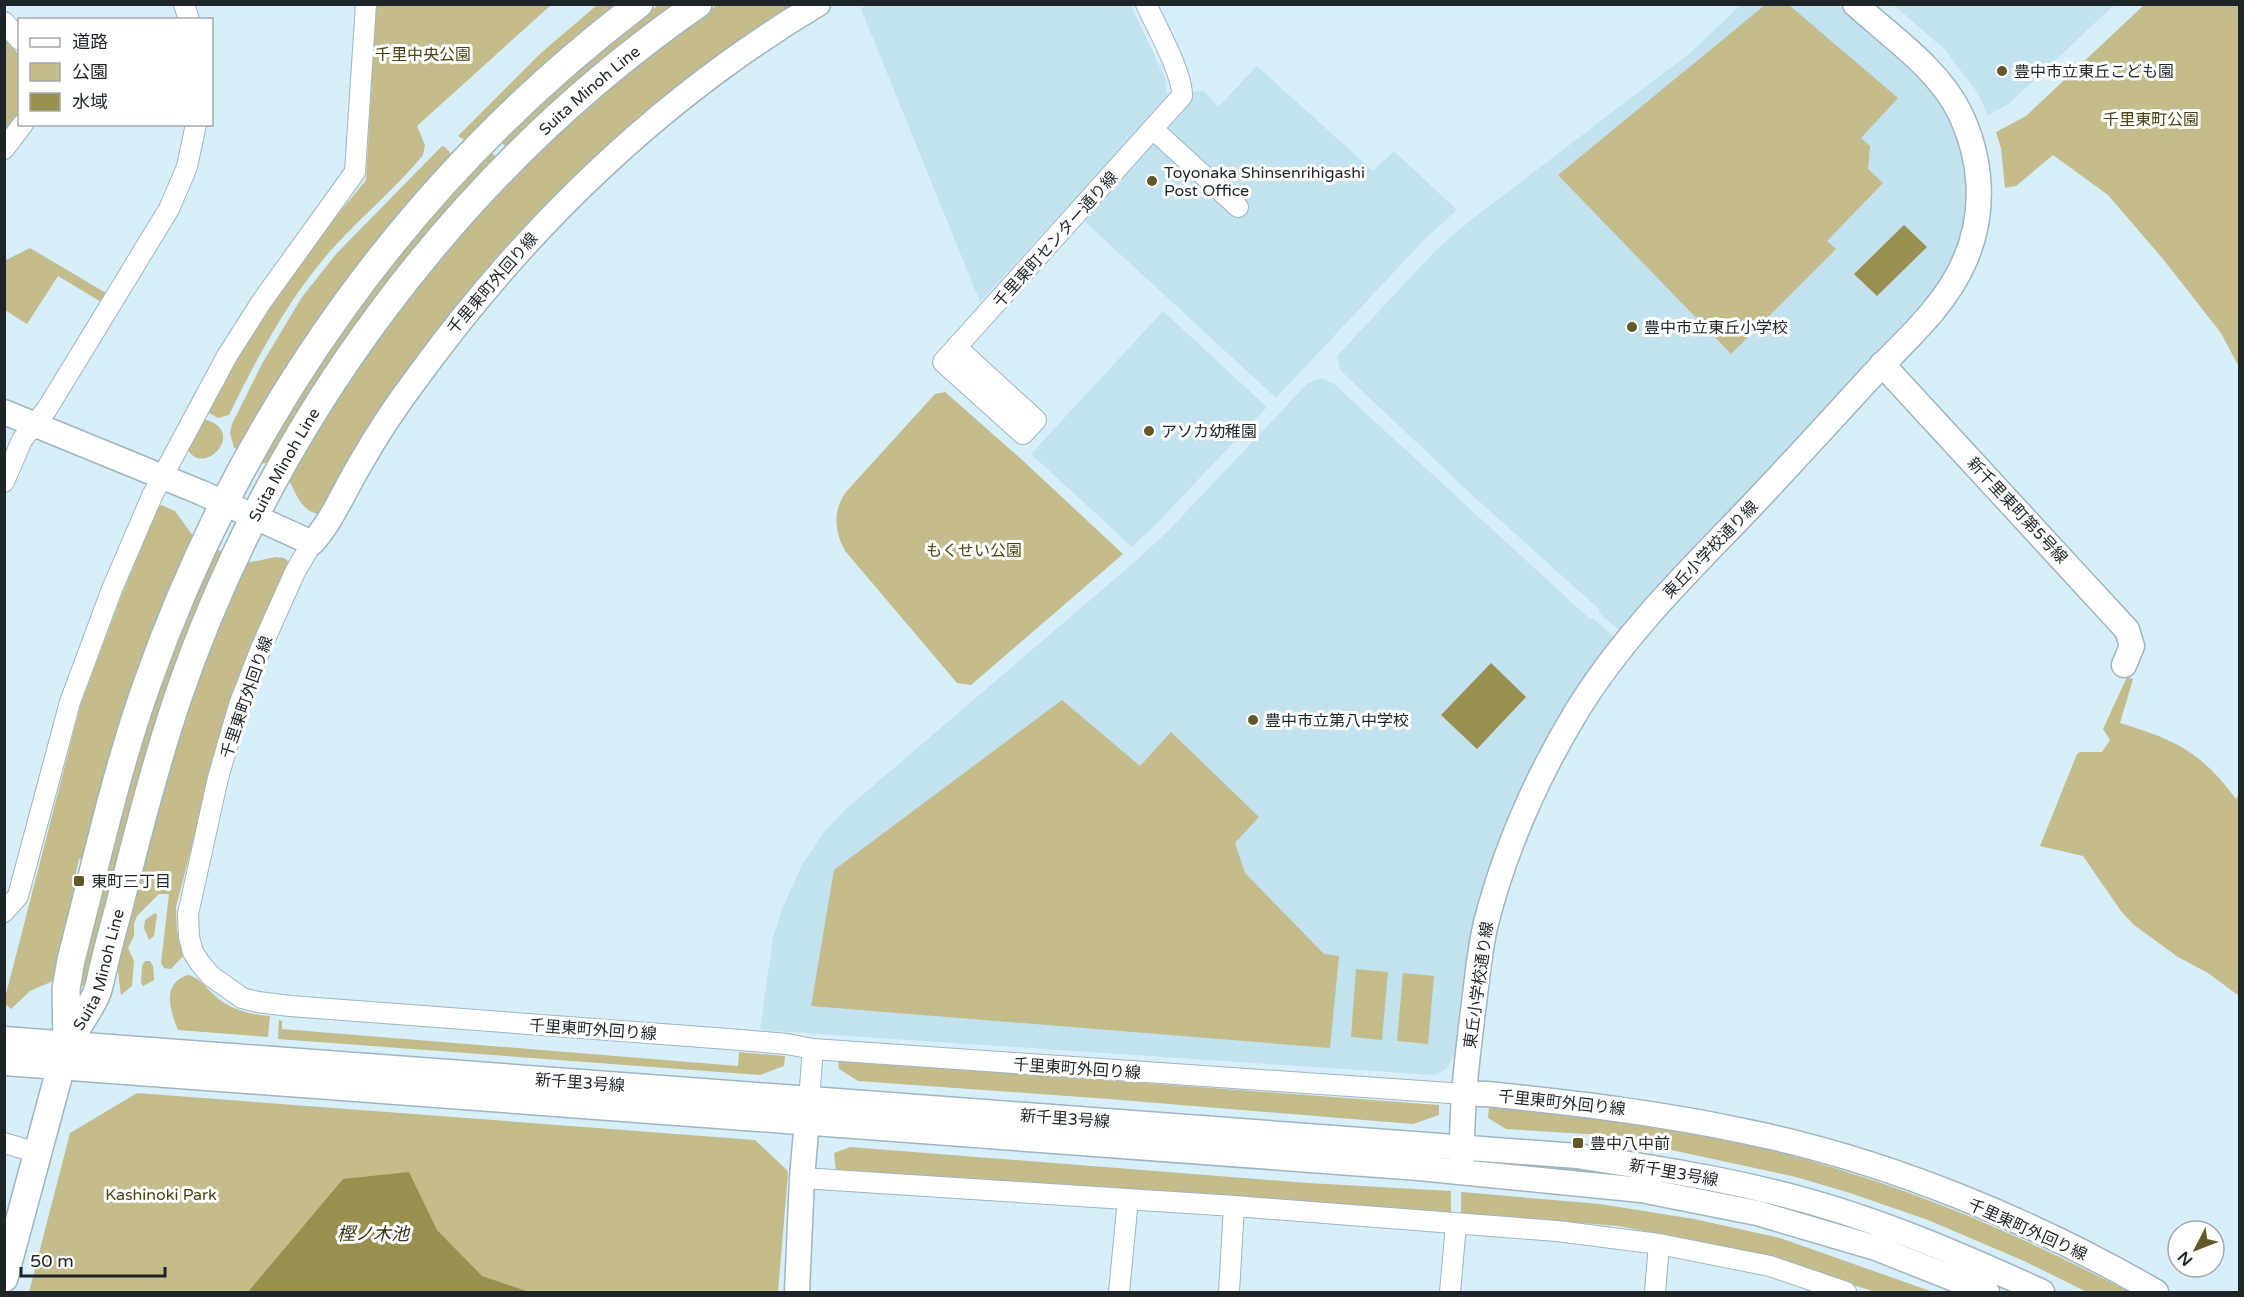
<svg xmlns="http://www.w3.org/2000/svg" width="2244" height="1297" viewBox="0 0 2244 1297" font-family="'Varela Round','Noto Sans JP',sans-serif">
	<style>
		.built { fill: #c3e2f0 }
		.green { fill: #c4bc8a }
		.water { fill: #998f4e }
		.lines { fill: none; stroke-linecap: round; stroke-linejoin: round }
		.minor-casing { stroke: #9fb5c0; stroke-width: 22 }
		.tertiary-casing { stroke: #9fb5c0; stroke-width: 27 }
		.secondary-casing { stroke: #9fb5c0; stroke-width: 30 }
		.minor { stroke: #fff; stroke-width: 20 }
		.tertiary { stroke: #fff; stroke-width: 24 }
		.secondary { stroke: #fff; stroke-width: 27 }
		.poi-dot { fill: #625926; stroke: #fff; stroke-width: 2 }
		.labels { text-anchor: middle; stroke-width: 6; stroke-linejoin: round; paint-order: stroke }
		.park-label { font-size: 16px; fill: #4d4411; stroke: #fff }
		.poi-label { font-size: 16px; fill: #1d2529; stroke: #fff; text-anchor: start }
		.street-label { font-size: 16px; fill: #1d2529; stroke: #fff }
		.water-label { font-size: 18px; font-style: italic; fill: #383316; stroke: #fff }
	</style>
	<rect width="100%" height="100%" fill="#d7effa"/>
	<!-- built -->
	<path class="built" d="M869 4 1131 5 1165 78 1167 94 1204 91 1218 107 1257 66 1373 171 1394 151 1457 210 1425 239 1276 398 1068 206 980 302 861 9Z
		M1741 5H1838L1918 74 1938 97 1958 134 1967 176 1965 215 1956 251 1946 272 1931 293 1620 631 1598 612 1600 610 1471 494 1340 370 1337 356 1436 250 1471 220 1690 53Z
		M1894 5H2114L2010 103 1988 115 1977 92 1945 50Z
		M1163 311 1267 407 1159 521 1132 547 1031 454Z
		M1321 378 1334 384 1590 619 1593 618 1615 638 1576 691 1542 747 1525 781 1502 836 1475 919 1466 966 1455 1054 1446 1069 1435 1075 760 1030 773 938 782 909 803 863 824 832 846 809 1138 559 1169 530 1307 384Z"/>
	<!-- green -->
	<path class="green" d="M376 5H551L417 126 425 145 423 155C396 188 362 216 333 248 289 297 258 356 229 415L218 418 207 412 235 362 285 285 318 239 366 180Z
		M597 5H617L466 141 458 136 541 53Z
		M658 5H678L508 149 500 141 546 97Z
		M717 5H797C760 31 723 58 687 85 669 98 650 111 632 125 503 231 399 368 318 514 300 510 296 493 288 478L347 382 425 274 515 174 598 97Z
		M1765 5H1789L1898 98 1861 138 1870 146 1868 169 1883 183 1827 241 1836 249 1731 354 1558 175Z
		M2144 5H2239V367L2221 333 2163 259 2108 195 2053 155 2016 186 2005 188 2001 148 1996 132 2026 116Z
		M4 34 20 57 19 112 4 137Z
		M442 146 445 147 452 155 324 314 282 374 238 449 234 448 230 433 232 424 263 362 302 297 337 253Z
		M490 151 498 159 269 464 262 463 261 461 322 356 410 239Z
		M30 248 106 293 101 302 58 276 27 324 5 310 4 261Z
		M945 392 1020 458 1123 554 971 685 957 683 846 552C834 532 833 512 845 493L935 394Z
		M203 419C250 430 202 480 187 448Z
		M161 505 175 511 193 536 145 653 84 859H79L73 886 77 887 53 981 30 991 11 1009 5 1004V998L81 703 122 594 158 508Z
		M216 549 221 551 222 555 85 986 79 985 78 978 127 785 166 663Z
		M276 557 284 558 292 564 209 780 176 907 177 930 183 956 171 969 164 968 161 963 169 894H159L137 916 134 924V936L128 948 134 961 132 986 121 995 117 965 146 852 185 715 210 643 246 563Z
		M2127 677 2133 679 2120 723C2176 740 2201 752 2236 799L2239 794V996L2208 973 2178 957 2134 925 2121 911 2083 856 2040 846 2077 754 2080 752H2102L2110 740 2103 729Z
		M1062 700 1140 766 1171 732 1259 817 1235 843 1245 873 1324 954 1339 956 1330 1048 811 1006 834 870Z
		M155 913 157 915 154 936 149 940 144 928 145 920Z
		M145 961H150L153 966 154 980 143 986 141 983 142 966Z
		M1356 969 1388 972 1382 1040 1351 1037Z
		M1403 973 1434 976 1428 1044 1397 1041Z
		M188 975C201 977 211 995 223 1002 237 1011 253 1015 270 1016L268 1037 178 1030C170 1011 161 983 188 975Z
		M279 1020 282 1021V1029L738 1066 739 1052 785 1056 784 1066 760 1075 278 1039Z
		M838 1060 1439 1105V1115L1413 1124 1109 1099 858 1081 839 1069Z
		M137 1093 755 1140 787 1170 788 1174 778 1292H29L70 1133Z
		M1489 1107C1546 1113 1604 1117 1661 1126 1685 1129 1708 1136 1732 1141 1875 1173 2000 1224 2129 1292H2087L2024 1261 1928 1220 1850 1193 1796 1177 1602 1135 1506 1129 1488 1118Z
		M850 1147 1308 1183 1451 1191V1212L836 1172 834 1153Z
		M1508 1162 1585 1167 1712 1188 1803 1211 1886 1237 2020 1292H2009L1946 1265 1510 1166 1507 1164Z
		M1461 1192 1600 1204 1694 1219 1780 1238 1933 1292H1876L1733 1248 1618 1226 1461 1213Z"/>
	<!-- water -->
	<path class="water" d="M1904 225 1927 247 1877 296 1854 274Z
		M1491 663 1526 697 1477 749 1441 715Z
		M409 1172 437 1230 482 1276 529 1292H248L343 1179Z"/>
	<g class="lines">
		<!-- minor casing -->
		<g class="minor-casing">
			<path id="minor" d="M184 4 189 20
				M4 22 20 40
				M1153 129 1238 207
				M4 149 23 124
				M956 347 1036 420 1023 434 943 362 1182 96C1183 74 1156 26 1146 4
				M4 482 22 440 47 409 169 209 187 167 196 124
				M312 543 295 572 261 648 239 705 218 778 188 914 189 937 193 952 200 963 211 976 242 998 258 1002 290 1006 728 1039 787 1044 813 1049 1464 1094
				M4 912 18 896 70 702 112 589 152 496 227 356 262 301 355 172 366 4
				M809 1099 813 1049
				M4 1143 38 1153
				M802 1178 1234 1206 1557 1231 1659 1244 1770 1266 1846 1292
				M1119 1292 1128 1199
				M1229 1292 1234 1206
				M1450 1292 1456 1225
				M1655 1292 1659 1244"/>
		</g>
		<!-- tertiary casing -->
		<g class="tertiary-casing">
			<path id="tertiary" d="M1882 364 2127 630 2132 646 2124 665
				M4 412 202 493 312 543C332 521 344 491 359 466 377 434 397 404 419 375 526 228 660 98 818 4
				M4 1039 1577 1156C1640 1166 1703 1175 1765 1190 1861 1212 1953 1251 2042 1292
				M4 1063 1419 1168 1641 1190 1757 1213 1876 1248 1987 1292
				M1464 1094H1487C1575 1103 1661 1113 1748 1132 1886 1160 2034 1221 2156 1292
				M1461 1163C1462 1147 1462 1131 1463 1114 1464 1080 1469 1046 1473 1011 1477 982 1479 952 1486 923 1505 849 1536 779 1575 714 1619 641 1680 580 1739 519 1782 474 1824 428 1866 382 1900 345 1945 308 1965 260 1986 212 1982 159 1960 113 1938 68 1891 37 1855 4
				M797 1292 802 1178 808 1109"/>
		</g>
		<!-- secondary casing -->
		<g class="secondary-casing">
			<g id="secondary">
				<path id="s1" d="M67 1044C76 1028 88 1012 96 995 100 986 101 975 104 965 108 947 113 929 118 911 136 840 154 769 177 700 272 422 456 172 698 4"/>
				<path d="M4 1278 67 1044 66 989 71 960C95 868 115 774 147 684 243 413 409 179 639 4"/>
			</g>
		</g>
		<!-- minor -->
		<use href="#minor" class="minor"/>
		<!-- tertiary -->
		<use href="#tertiary" class="tertiary"/>
		<!-- secondary -->
		<use href="#secondary" class="secondary"/>
	</g>
	<!-- markers -->
	<g class="poi-dot">
		<circle cx="2002" cy="71" r="6"/>
		<circle cx="1152" cy="181" r="6"/>
		<circle cx="1632" cy="327" r="6"/>
		<circle cx="1149" cy="431" r="6"/>
		<circle cx="1253" cy="720" r="6"/>
		<rect x="73" y="875" width="12" height="12" rx="3"/>
		<rect x="1572" y="1137" width="12" height="12" rx="3"/>
	</g>
	<g class="labels">
		<!-- park labels -->
		<g class="park-label">
			<text x="423" y="60">千里中央公園</text>
			<text x="2151" y="125">千里東町公園</text>
			<text x="974" y="556">もくせい公園</text>
			<text x="161" y="1200">Kashinoki Park</text>
		</g>
		<!-- poi labels -->
		<g class="poi-label">
			<text x="2014" y="77">豊中市立東丘こども園</text>
			<text x="1164" y="178">Toyonaka Shinsenrihigashi<tspan x="1164" dy="18">Post Office</tspan></text>
			<text x="1644" y="333">豊中市立東丘小学校</text>
			<text x="1161" y="437">アソカ幼稚園</text>
			<text x="1265" y="726">豊中市立第八中学校</text>
			<text x="91" y="887">東町三丁目</text>
			<text x="1590" y="1149">豊中八中前</text>
		</g>
		<!-- street labels -->
		<g class="street-label">
			<text dy="6" stroke="none"><textPath href="#s1" startOffset="1108">Suita Minoh Line</textPath></text>
			<text transform="translate(1055 239) rotate(-48)" y="6">千里東町センター通り線</text>
			<text transform="translate(492 283) rotate(-49)" y="6">千里東町外回り線</text>
			<text dy="6" stroke="none"><textPath href="#s1" startOffset="622">Suita Minoh Line</textPath></text>
			<text transform="translate(2018 510) rotate(47)" y="6">新千里東町第5号線</text>
			<text transform="translate(1710 549) rotate(-46)" y="6">東丘小学校通り線</text>
			<text transform="translate(246 697) rotate(-71)" y="6">千里東町外回り線</text>
			<text dy="6" stroke="none"><textPath href="#s1" startOffset="82">Suita Minoh Line</textPath></text>
			<text transform="translate(1478 985) rotate(-82)" y="6">東丘小学校通り線</text>
			<text transform="translate(593 1029) rotate(4)" y="6">千里東町外回り線</text>
			<text transform="translate(1077 1068) rotate(4)" y="6">千里東町外回り線</text>
			<text transform="translate(580 1082) rotate(4)" y="6">新千里3号線</text>
			<text transform="translate(1562 1102) rotate(6)" y="6">千里東町外回り線</text>
			<text transform="translate(1065 1118) rotate(4)" y="6">新千里3号線</text>
			<text transform="translate(1674 1172) rotate(10)" y="6">新千里3号線</text>
			<text transform="translate(2028 1229) rotate(24)" y="6">千里東町外回り線</text>
		</g>
		<!-- water labels -->
		<g class="water-label">
			<text x="373" y="1240">樫ノ木池</text>
		</g>
	</g>
	<!-- border -->
	<rect width="2244" height="1297" fill="none" stroke="#1d2529" stroke-width="12"/>
	<!-- legend -->
	<rect x="18" y="18" width="195" height="108" fill="#ffffff" stroke="#a5a8a9" stroke-width="1.5"/>
	<rect x="30" y="38" width="30" height="9" fill="#ffffff" stroke="#a5a8a9" stroke-width="1.5"/>
	<text x="72" y="48" font-size="18" fill="#1d2529">道路</text>
	<rect x="30" y="63" width="30" height="18" fill="#c4bc8a" stroke="#a5a8a9" stroke-width="1.5"/>
	<text x="72" y="78" font-size="18" fill="#1d2529">公園</text>
	<rect x="30" y="93" width="30" height="18" fill="#998f4e" stroke="#a5a8a9" stroke-width="1.5"/>
	<text x="72" y="108" font-size="18" fill="#1d2529">水域</text>
	<!-- north arrow -->
	<g transform="translate(2196 1249) rotate(228)"><circle r="28" fill="#ffffff" stroke="#a5a8a9" stroke-width="1.5"/>
	<path d="M0-4.5L10 22L0 15L-10 22Z" fill="#625926"/>
	<text y="-9" font-size="16" font-weight="bold" text-anchor="middle" fill="#1d2529">N</text>
	</g>
	<!-- scale -->
	<path d="M21 1267v9h144v-9" fill="none" stroke="#1d2529" stroke-width="3"/>
	<text x="30" y="1267" font-size="18" fill="#1d2529" stroke="#ffffff" stroke-width="4.5" paint-order="stroke">50 m</text>
</svg>
